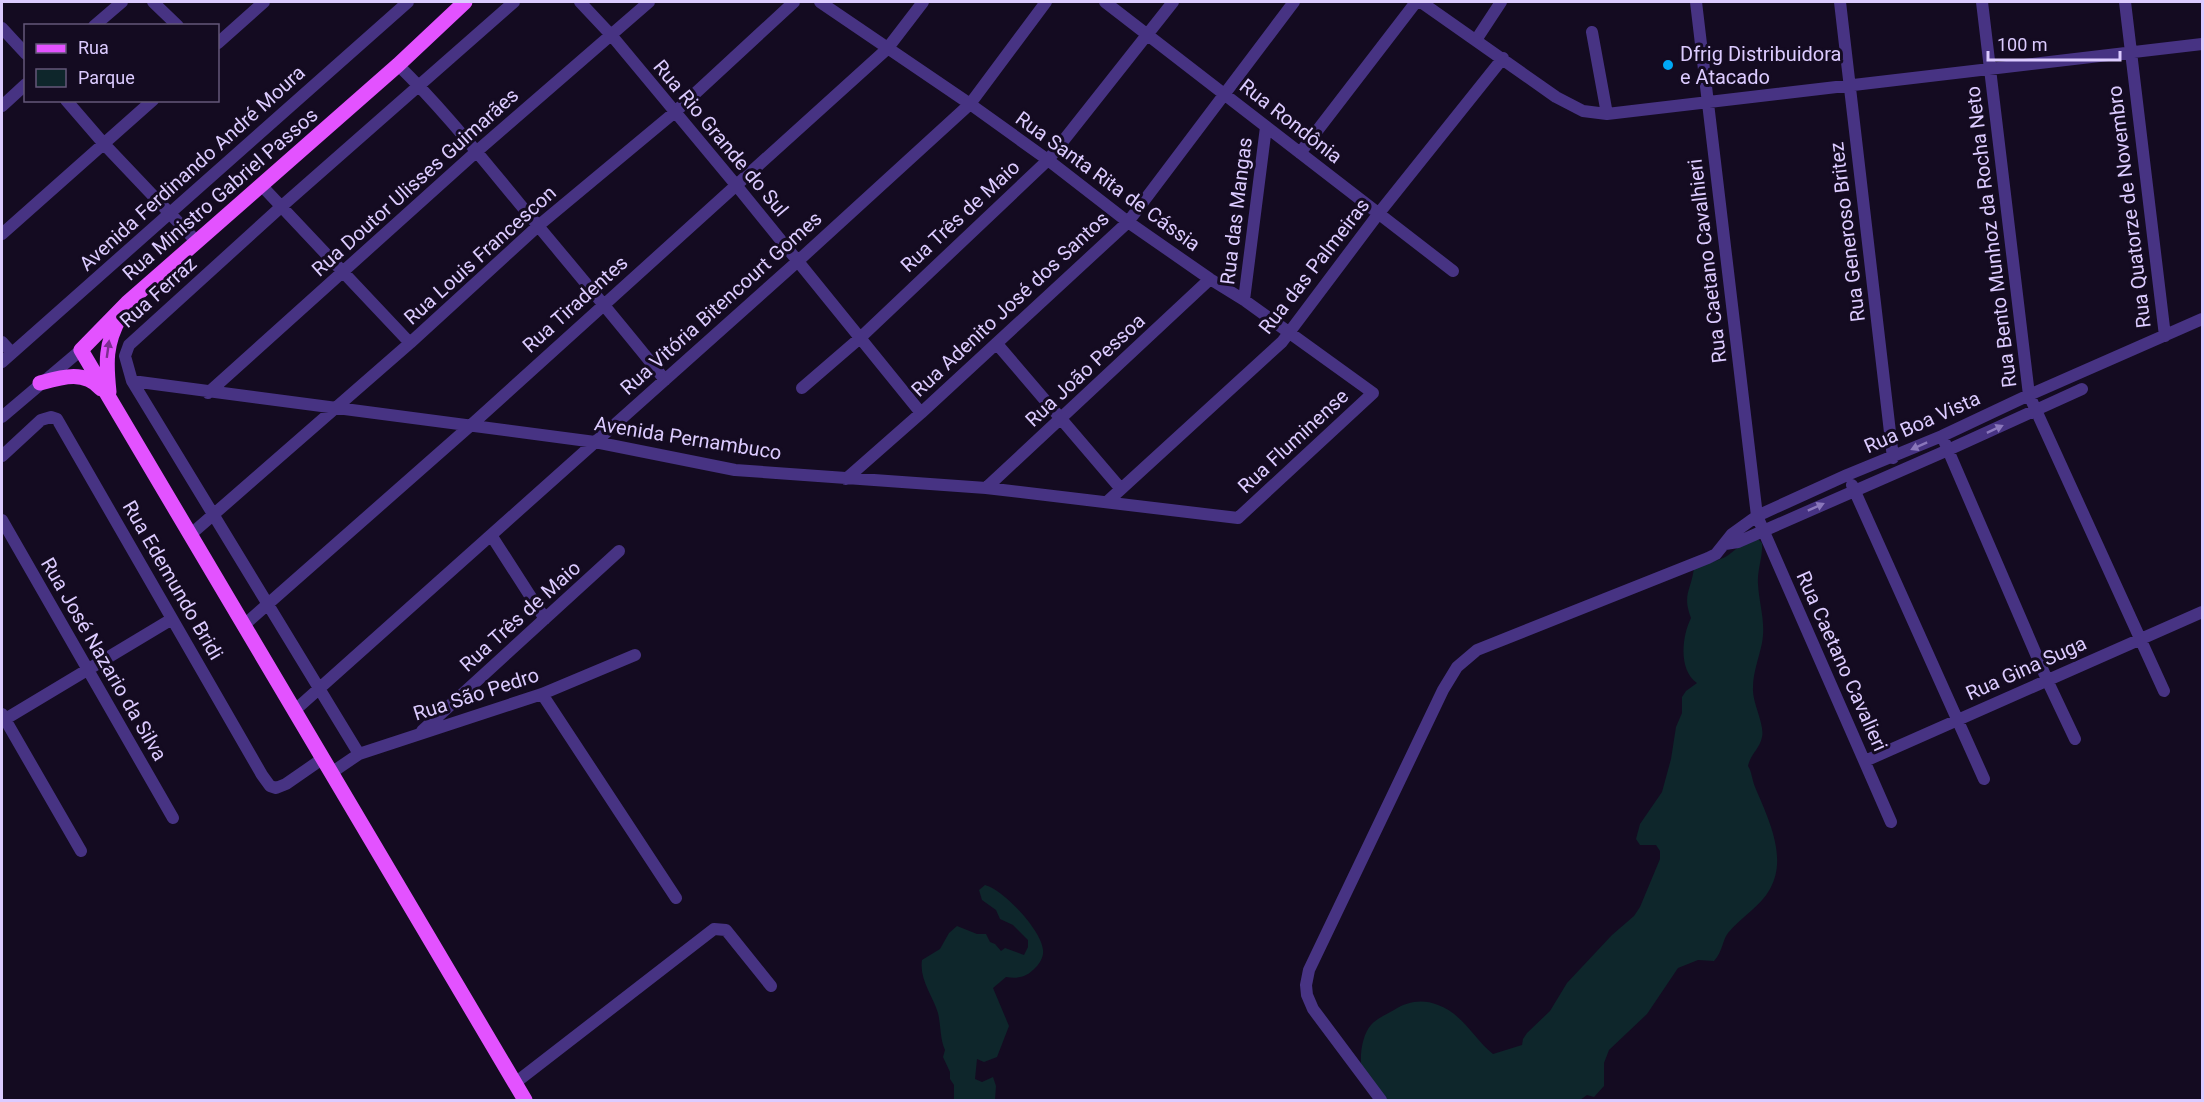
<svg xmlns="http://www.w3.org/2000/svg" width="2204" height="1102" viewBox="0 0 2204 1102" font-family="Roboto,sans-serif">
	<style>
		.green { fill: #0e262b }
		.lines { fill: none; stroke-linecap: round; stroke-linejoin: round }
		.minor { stroke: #473383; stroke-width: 12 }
		.major { stroke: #e352ff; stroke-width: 15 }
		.oneway { fill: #7c2e90 }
		.oneway2 { fill: #8a77bb }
		.poi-dot { fill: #00a9f6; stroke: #140b21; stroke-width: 2 }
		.labels { text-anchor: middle; stroke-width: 6; stroke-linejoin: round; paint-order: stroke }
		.poi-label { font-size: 20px; fill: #dccbff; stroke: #140b21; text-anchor: start }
		.street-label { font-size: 20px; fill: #dccbff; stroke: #140b21 }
	</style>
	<rect width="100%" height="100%" fill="#140b21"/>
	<!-- green -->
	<path class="green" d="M1756 537 1762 543C1763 557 1757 570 1758 584 1759 604 1766 622 1762 643 1759 658 1753 672 1753 688 1752 703 1765 724 1762 737 1760 748 1750 755 1748 766 1752 772 1752 780 1755 787 1768 818 1788 857 1770 889 1760 907 1741 917 1728 933 1722 941 1723 951 1714 961L1698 960 1678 968 1647 1014 1609 1050 1604 1063V1086L1594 1097 1587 1095 1580 1100H1374C1370 1091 1363 1080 1362 1070 1359 1057 1362 1035 1371 1025 1376 1019 1387 1014 1394 1010 1408 1001 1423 999 1438 1005 1463 1014 1474 1039 1493 1054L1522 1045 1523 1039 1527 1033 1550 1011 1567 983 1612 935 1634 916 1640 907 1660 859V851L1656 845H1640L1636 839 1640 824 1662 792 1671 759 1676 727 1682 713V697L1686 691 1697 683C1678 670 1682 636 1691 618 1682 594 1691 591 1694 568 1703 564 1710 563 1718 560 1733 556 1741 540 1756 537Z
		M985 885C1004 890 1042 931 1043 950 1044 956 1040 963 1036 967 1027 977 1019 979 1006 977L993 988 1009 1026 997 1057 984 1062 977 1059 975 1079 982 1082 993 1077 996 1086 995 1100H954V1085L950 1079V1072L943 1057 945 1050C940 1039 941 1026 938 1013 933 996 919 980 922 960L940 949 949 933 957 926 977 934H986L990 942 995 944 1001 951 1005 948 1024 955 1028 947V940L1013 925 1000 919 996 910 982 900 979 890Z"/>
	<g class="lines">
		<!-- minor -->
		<path class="minor" d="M153 2 178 26
			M580 2 612 36 736 185 921 413
			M1105 2 1453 271
			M1421 2 1556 97 1583 111 1607 114 2202 44
			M1696 2 1757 516 1891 822
			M1840 2 1893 458
			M1982 2 2029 395 2164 691
			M2125 2 2165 336
			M94 26 122 2
			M2 28 26 54
			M1592 32 1607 114
			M1476 40 1501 2
			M218 43 264 2
			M398 65C442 108 480 156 519 203 568 262 617 320 665 380
			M66 100 104 144 197 242
			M2 106 26 84
			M1300 153 1416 2
			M261 185 410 343
			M2 234 153 100
			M1244 300 1266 127
			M2 342 12 353
			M997 344 1121 489
			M2 362 408 2
			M132 381 595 442 735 470 986 488 1238 518 1373 393 1244 300 1210 279 1128 222 1048 160 970 104 820 2
			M802 388 860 338 1048 160 1173 2
			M208 393 476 152 649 2
			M2 417 81 350
			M1945 443 2048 682 2075 739
			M2 456 41 420 51 417 57 419 262 775 270 786 276 788 286 784 322 759
			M846 479 921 413 1128 222 1294 2
			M1852 485 1984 779
			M986 488 1210 279
			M1108 501 1282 342 1379 213 1503 58
			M2 520 173 818
			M190 535 410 343 538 226 675 112 794 2
			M491 535 545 619
			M1725 544 1738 542 1948 450 2082 389
			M243 626 470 426 887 49 923 2
			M542 694 676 898
			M294 711 798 261 970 104 1046 2
			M2 714 81 851
			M2 721 172 619
			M422 731 619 551
			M359 754 132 381 125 356 129 345 282 206 514 2
			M1865 761 2202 612
			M331 773 359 754 542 694 635 655
			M515 1083 714 929 726 930 771 986
			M1381 1100 1313 1009 1307 995 1306 985 1309 970 1443 690 1457 667 1477 650 1708 558 1716 554 1732 534 1757 516 1847 475 1942 436 2029 395 2202 319"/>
		<!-- major -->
		<path class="major" d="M465 2 398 65 127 303 81 350 525 1100
			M40 383C62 377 85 370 101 389
			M109 392C106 363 105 344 120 317"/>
	</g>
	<!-- one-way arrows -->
	<defs><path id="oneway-solid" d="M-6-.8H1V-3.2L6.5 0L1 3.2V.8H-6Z" transform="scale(1.5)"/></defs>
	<use class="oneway" href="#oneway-solid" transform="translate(108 349) rotate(-82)"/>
	<g class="oneway2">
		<use href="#oneway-solid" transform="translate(1995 429) rotate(-25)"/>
		<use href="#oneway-solid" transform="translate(1919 446) rotate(156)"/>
		<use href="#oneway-solid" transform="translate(1816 507) rotate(-24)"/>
	</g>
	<!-- markers -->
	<circle class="poi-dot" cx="1668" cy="65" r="6"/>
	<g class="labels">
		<!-- poi labels -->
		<g class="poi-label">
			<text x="1680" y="61">Dfrig Distribuidora<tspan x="1680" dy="23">e Atacado</tspan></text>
		</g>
		<!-- street labels -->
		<g class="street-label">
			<text transform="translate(1291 121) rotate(38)" y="7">Rua Rondônia</text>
			<text transform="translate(721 138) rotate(50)" y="7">Rua Rio Grande do Sul</text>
			<text transform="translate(192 168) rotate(-42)" y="7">Avenida Ferdinando André Moura</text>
			<text transform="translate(1108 181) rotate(36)" y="7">Rua Santa Rita de Cássia</text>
			<text transform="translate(415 182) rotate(-42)" y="7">Rua Doutor Ulisses Guimarães</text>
			<text transform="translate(220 194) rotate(-41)" y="7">Rua Ministro Gabriel Passos</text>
			<text transform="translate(2129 207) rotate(-97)" y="7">Rua Quatorze de Novembro</text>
			<text transform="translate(1236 211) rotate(-83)" y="7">Rua das Mangas</text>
			<text transform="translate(960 216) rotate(-43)" y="7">Rua Três de Maio</text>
			<text transform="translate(1847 232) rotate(-97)" y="7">Rua Generoso Britez</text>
			<text transform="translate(1991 237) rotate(-97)" y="7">Rua Bento Munhoz da Rocha Neto</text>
			<text transform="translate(480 255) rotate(-42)" y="7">Rua Louis Francescon</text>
			<text transform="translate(1707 261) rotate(-97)" y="7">Rua Caetano Cavalhieri</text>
			<text transform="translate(1314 266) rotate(-52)" y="7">Rua das Palmeiras</text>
			<text transform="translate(158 292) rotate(-42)" y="7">Rua Ferraz</text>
			<text transform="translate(721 303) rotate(-42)" y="7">Rua Vitória Bitencourt Gomes</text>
			<text transform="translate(575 304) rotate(-42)" y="7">Rua Tiradentes</text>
			<text transform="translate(1010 304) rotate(-43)" y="7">Rua Adenito José dos Santos</text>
			<text transform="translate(1085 370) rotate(-43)" y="7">Rua João Pessoa</text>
			<text transform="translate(1922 422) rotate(-24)" y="7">Rua Boa Vista</text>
			<text transform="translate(688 438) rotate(9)" y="7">Avenida Pernambuco</text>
			<text transform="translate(1293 441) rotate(-43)" y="7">Rua Fluminense</text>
			<text transform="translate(173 580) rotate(60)" y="7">Rua Edemundo Bridi</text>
			<text transform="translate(520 616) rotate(-42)" y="7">Rua Três de Maio</text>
			<text transform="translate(104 659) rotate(60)" y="7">Rua José Nazario da Silva</text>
			<text transform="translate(1842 661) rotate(66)" y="7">Rua Caetano Cavalieri</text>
			<text transform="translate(2026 668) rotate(-24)" y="7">Rua Gina Suga</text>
			<text transform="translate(476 694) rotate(-18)" y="7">Rua São Pedro</text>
		</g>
	</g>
	<!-- border -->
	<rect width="2204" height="1102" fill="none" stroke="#dccbff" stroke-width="6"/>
	<!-- legend -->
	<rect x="24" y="24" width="195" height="78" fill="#140b21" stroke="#64587a" stroke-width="1.5"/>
	<rect x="36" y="44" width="30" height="9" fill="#e352ff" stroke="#64587a" stroke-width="1.5"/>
	<text x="78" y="54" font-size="18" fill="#dccbff">Rua</text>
	<rect x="36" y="69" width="30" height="18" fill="#0e262b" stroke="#64587a" stroke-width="1.5"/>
	<text x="78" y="84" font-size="18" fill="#dccbff">Parque</text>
	<!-- scale -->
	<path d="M1988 51v9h132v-9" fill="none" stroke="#dccbff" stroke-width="3"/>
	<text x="1997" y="51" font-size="18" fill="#dccbff" stroke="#140b21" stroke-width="4.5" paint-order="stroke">100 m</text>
</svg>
